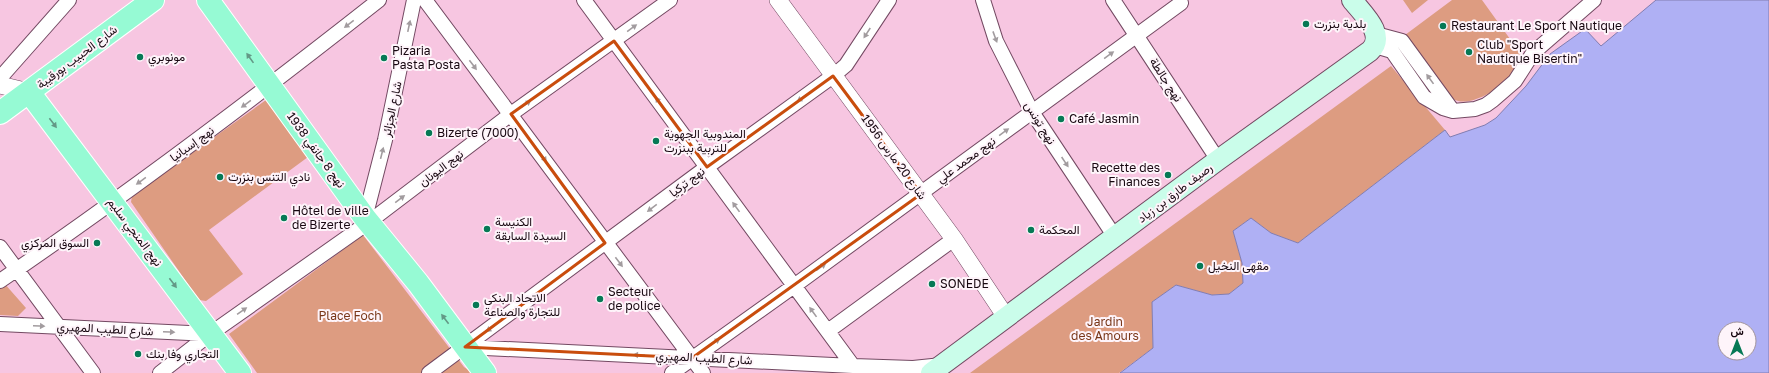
<svg xmlns="http://www.w3.org/2000/svg" width="1769" height="373" viewBox="0 0 1769 373" font-family="'Golos Text',Vazirmatn,sans-serif">
	<style>
		.green { fill: #dd9c81 }
		.water { fill: #afb0f4; stroke: #817db0; fill-rule: evenodd }
		.lines { fill: none; stroke-linecap: round; stroke-linejoin: round }
		.minor-casing { stroke: #734962; stroke-width: 16 }
		.tertiary-casing { stroke: #734962; stroke-width: 18 }
		.secondary-casing { stroke: #734962; stroke-width: 22 }
		.primary-casing { stroke: #fff; stroke-width: 24 }
		.minor { stroke: #fff; stroke-width: 14 }
		.tertiary { stroke: #fff; stroke-width: 17 }
		.secondary { stroke: #cafdea; stroke-width: 20 }
		.primary { stroke: #96fad4; stroke-width: 22 }
		.oneway { fill: #a29c9f }
		.oneway2 { fill: #639986 }
		.marked { fill: none; stroke: #c94d0d; stroke-width: 3; stroke-linejoin: round }
		.poi-dot { fill: #067955; stroke: #fef4fa; stroke-width: 1.5 }
		.labels { text-anchor: middle; stroke-width: 4; stroke-linejoin: round; paint-order: stroke }
		.poi-label { font-size: 12px; fill: #170710; stroke: #fef4fa; text-anchor: start }
		.street-label { font-size: 12px; fill: #170710; stroke: #fef4fa }
		.park-label { font-size: 12px; fill: #793719; stroke: #fef4fa }
	</style>
	<rect width="100%" height="100%" fill="#f7c6e1"/>
	<!-- green -->
	<path class="green" d="M1403 0H1428L1412 13Z
		M1452 0H1482L1523 57C1519 63 1515 72 1510 78 1499 89 1467 110 1452 98L1405 35Z
		M1391 66 1445 130 1298 243 1271 233 1251 218 1233 231 1242 263 1243 283 1229 294 1212 295 1176 285 1152 302 1153 348 1119 373H970Z
		M266 100 308 157 209 230 243 274 206 301 199 300 131 202 132 196Z
		M363 235 464 367 473 373H257L229 334Z
		M4 283 26 308 18 316 0 315V286Z"/>
	<!-- water -->
	<path class="water" d="M1656 0H1769V373H1120L1153 348 1152 302 1176 285 1212 295 1229 294 1243 283 1242 263 1233 231 1251 218 1271 233 1298 243 1445 130 1450 137 1485 125 1496 118 1526 86 1550 54 1585 29 1601 46ZM1725 329H1749V353H1725Z"/>
	<g class="lines">
		<!-- minor casing -->
		<g class="minor-casing">
			<path id="minor" d="M425 0 703 373
				M584 0 856 370
				M983 0 996 41 1032 112 1115 237
				M1113 0 1218 160
				M1376 34 1402 41 1453 111
				M1375 46 1392 51 1424 97 1443 108 1453 111 1475 109 1486 105 1493 100 1515 81 1533 53 1594 0
				M0 78 69 0
				M365 218 385 140 414 0
				M0 247 93 373
				M0 281C130 192 256 97 379 0
				M0 324 210 334
				M828 331 954 239
				M465 347 853 366 913 368 942 365
				M160 373 210 334 369 222 511 114 670 0
				M429 373 707 167 833 76 846 65 889 0
				M672 373 794 286 1181 3"/>
		</g>
		<!-- tertiary casing -->
		<g class="tertiary-casing">
			<path id="tertiary" d="M778 0 954 239 1006 317
				M0 85 29 92"/>
		</g>
		<!-- secondary casing -->
		<g class="secondary-casing">
			<path id="secondary" d="M931 373 1218 160 1370 51C1387 35 1363 14 1352 0"/>
		</g>
		<!-- primary casing -->
		<g class="primary-casing">
			<path id="primary" d="M208 0 365 218 418 283 485 373
				M29 92 240 373
				M0 113 153 0"/>
		</g>
		<!-- minor -->
		<use href="#minor" class="minor"/>
		<!-- tertiary -->
		<use href="#tertiary" class="tertiary"/>
		<!-- secondary -->
		<use href="#secondary" class="secondary"/>
		<!-- primary -->
		<use href="#primary" class="primary"/>
	</g>
	<!-- one-way arrows -->
	<defs><path id="oneway-solid" d="M-6-.8H1V-3.2L6.5 0L1 3.2V.8H-6Z"/></defs>
	<g class="oneway">
		<use href="#oneway-solid" transform="translate(349 24) rotate(142)"/>
		<use href="#oneway-solid" transform="translate(409 26) rotate(-78)"/>
		<use href="#oneway-solid" transform="translate(632 28) rotate(-36)"/>
		<use href="#oneway-solid" transform="translate(867 33) rotate(123)"/>
		<use href="#oneway-solid" transform="translate(995 37) rotate(70)"/>
		<use href="#oneway-solid" transform="translate(1109 55) rotate(-36)"/>
		<use href="#oneway-solid" transform="translate(473 65) rotate(53)"/>
		<use href="#oneway-solid" transform="translate(1430 79) rotate(-126)"/>
		<use href="#oneway-solid" transform="translate(802 98) rotate(144)"/>
		<use href="#oneway-solid" transform="translate(659 102) rotate(-126)"/>
		<use href="#oneway-solid" transform="translate(246 104) rotate(144)"/>
		<use href="#oneway-solid" transform="translate(526 104) rotate(-35)"/>
		<use href="#oneway-solid" transform="translate(1004 132) rotate(-36)"/>
		<use href="#oneway-solid" transform="translate(382 153) rotate(-76)"/>
		<use href="#oneway-solid" transform="translate(543 157) rotate(54)"/>
		<use href="#oneway-solid" transform="translate(1065 162) rotate(56)"/>
		<use href="#oneway-solid" transform="translate(141 181) rotate(144)"/>
		<use href="#oneway-solid" transform="translate(400 199) rotate(-37)"/>
		<use href="#oneway-solid" transform="translate(736 207) rotate(-126)"/>
		<use href="#oneway-solid" transform="translate(652 208) rotate(143)"/>
		<use href="#oneway-solid" transform="translate(619 262) rotate(53)"/>
		<use href="#oneway-solid" transform="translate(821 267) rotate(-36)"/>
		<use href="#oneway-solid" transform="translate(242 311) rotate(-35)"/>
		<use href="#oneway-solid" transform="translate(813 312) rotate(-126)"/>
		<use href="#oneway-solid" transform="translate(39 326) rotate(3)"/>
		<use href="#oneway-solid" transform="translate(491 328) rotate(143)"/>
		<use href="#oneway-solid" transform="translate(169 332) rotate(3)"/>
		<use href="#oneway-solid" transform="translate(715 342) rotate(-35)"/>
		<use href="#oneway-solid" transform="translate(639 355) rotate(-177)"/>
	</g>
	<g class="oneway2">
		<use href="#oneway-solid" transform="translate(250 58) rotate(-125)"/>
		<use href="#oneway-solid" transform="translate(53 123) rotate(53)"/>
		<use href="#oneway-solid" transform="translate(173 283) rotate(53)"/>
		<use href="#oneway-solid" transform="translate(445 319) rotate(-127)"/>
	</g>
	<!-- marked area -->
	<path class="marked" d="M614 41 707 167 833 76 921 194 692 358 465 347 605 243 511 114Z"/>
	<!-- markers -->
	<g class="poi-dot">
		<circle cx="1306" cy="24" r="4"/>
		<circle cx="1443" cy="26" r="4"/>
		<circle cx="1469" cy="52" r="4"/>
		<circle cx="140" cy="57" r="4"/>
		<circle cx="384" cy="58" r="4"/>
		<circle cx="1061" cy="119" r="4"/>
		<circle cx="429" cy="133" r="4"/>
		<circle cx="656" cy="141" r="4"/>
		<circle cx="1168" cy="175" r="4"/>
		<circle cx="220" cy="177" r="4"/>
		<circle cx="284" cy="218" r="4"/>
		<circle cx="487" cy="229" r="4"/>
		<circle cx="1031" cy="230" r="4"/>
		<circle cx="97" cy="243" r="4"/>
		<circle cx="1200" cy="266" r="4"/>
		<circle cx="932" cy="284" r="4"/>
		<circle cx="600" cy="299" r="4"/>
		<circle cx="476" cy="305" r="4"/>
		<circle cx="138" cy="354" r="4"/>
	</g>
	<g class="labels">
		<!-- poi labels -->
		<g class="poi-label">
			<text x="1314" y="28">بلدية بنزرت</text>
			<text x="1451" y="30">Restaurant Le Sport Nautique</text>
			<text x="1477" y="49">Club "Sport<tspan x="1477" dy="14">Nautique Bisertin"</tspan></text>
			<text x="392" y="55">Pizaria<tspan x="392" dy="14">Pasta Posta</tspan></text>
			<text x="148" y="61">مونوبري</text>
			<text x="1069" y="123">Café Jasmin</text>
			<text x="437" y="137">Bizerte (7000)</text>
			<text x="664" y="138">المندوبية الجهوية<tspan x="664" dy="14">للتربية ببنزرت</tspan></text>
			<text x="1160" y="172" text-anchor="end">Recette des<tspan x="1160" dy="14">Finances</tspan></text>
			<text x="228" y="181">نادي التنس بنزرت</text>
			<text x="292" y="215">Hôtel de ville<tspan x="292" dy="14">de Bizerte</tspan></text>
			<text x="495" y="226">الكنيسة<tspan x="495" dy="14">السيدة السابقة</tspan></text>
			<text x="1039" y="234">المحكمة</text>
			<text x="89" y="247" text-anchor="end">السوق المركزي</text>
			<text x="1208" y="270">مقهى النخيل</text>
			<text x="940" y="288">SONEDE</text>
			<text x="608" y="296">Secteur<tspan x="608" dy="14">de police</tspan></text>
			<text x="484" y="302">الاتحاد البنكي<tspan x="484" dy="14">للتجارة والصناعة</tspan></text>
			<text x="146" y="358">التجاري وفا بنك</text>
		</g>
		<!-- street labels -->
		<g class="street-label">
			<text transform="translate(77 57) rotate(-37)" y="4">شارع الحبيب بورقيبة</text>
			<text transform="translate(1166 80) rotate(57)" y="4">نهج جالطة</text>
			<text transform="translate(392 109) rotate(-78)" y="4">شارع الجزائر</text>
			<text transform="translate(1040 123) rotate(58)" y="4">نهج تونس</text>
			<text transform="translate(192 144) rotate(-36)" y="4">نهج إسبانيا</text>
			<text transform="translate(316 150) rotate(54)" y="4">نهج 8 جانفي 1938</text>
			<text transform="translate(894 157) rotate(54)" y="4">شارع 20 مارس 1956</text>
			<text transform="translate(966 160) rotate(-36)" y="4">نهج محمد علي</text>
			<text transform="translate(441 168) rotate(-37)" y="4">نهج اليونان</text>
			<text transform="translate(687 182) rotate(-37)" y="4">نهج تركيا</text>
			<text transform="translate(1175 193) rotate(-37)" y="4">رصيف طارق بن زياد</text>
			<text transform="translate(135 232) rotate(53)" y="4">نهج المنجي سليم</text>
			<text transform="translate(105 329) rotate(3)" y="4">شارع الطيب المهيري</text>
			<text transform="translate(704 358) rotate(3)" y="4">شارع الطيب المهيري</text>
		</g>
		<!-- park labels -->
		<g class="park-label">
			<text x="350" y="320">Place Foch</text>
			<text x="1105" y="326">Jardin<tspan x="1105" dy="14">des Amours</tspan></text>
		</g>
	</g>
	<!-- north arrow -->
	<g transform="translate(1737 341)"><circle r="19" fill="#fef4fa" stroke="#a2959c"/>
	<path d="M0-3L7 15L0 10L-7 15Z" fill="#067955"/>
	<text y="-6" font-size="11" font-weight="bold" text-anchor="middle" fill="#170710">ش</text>
	</g>
</svg>
